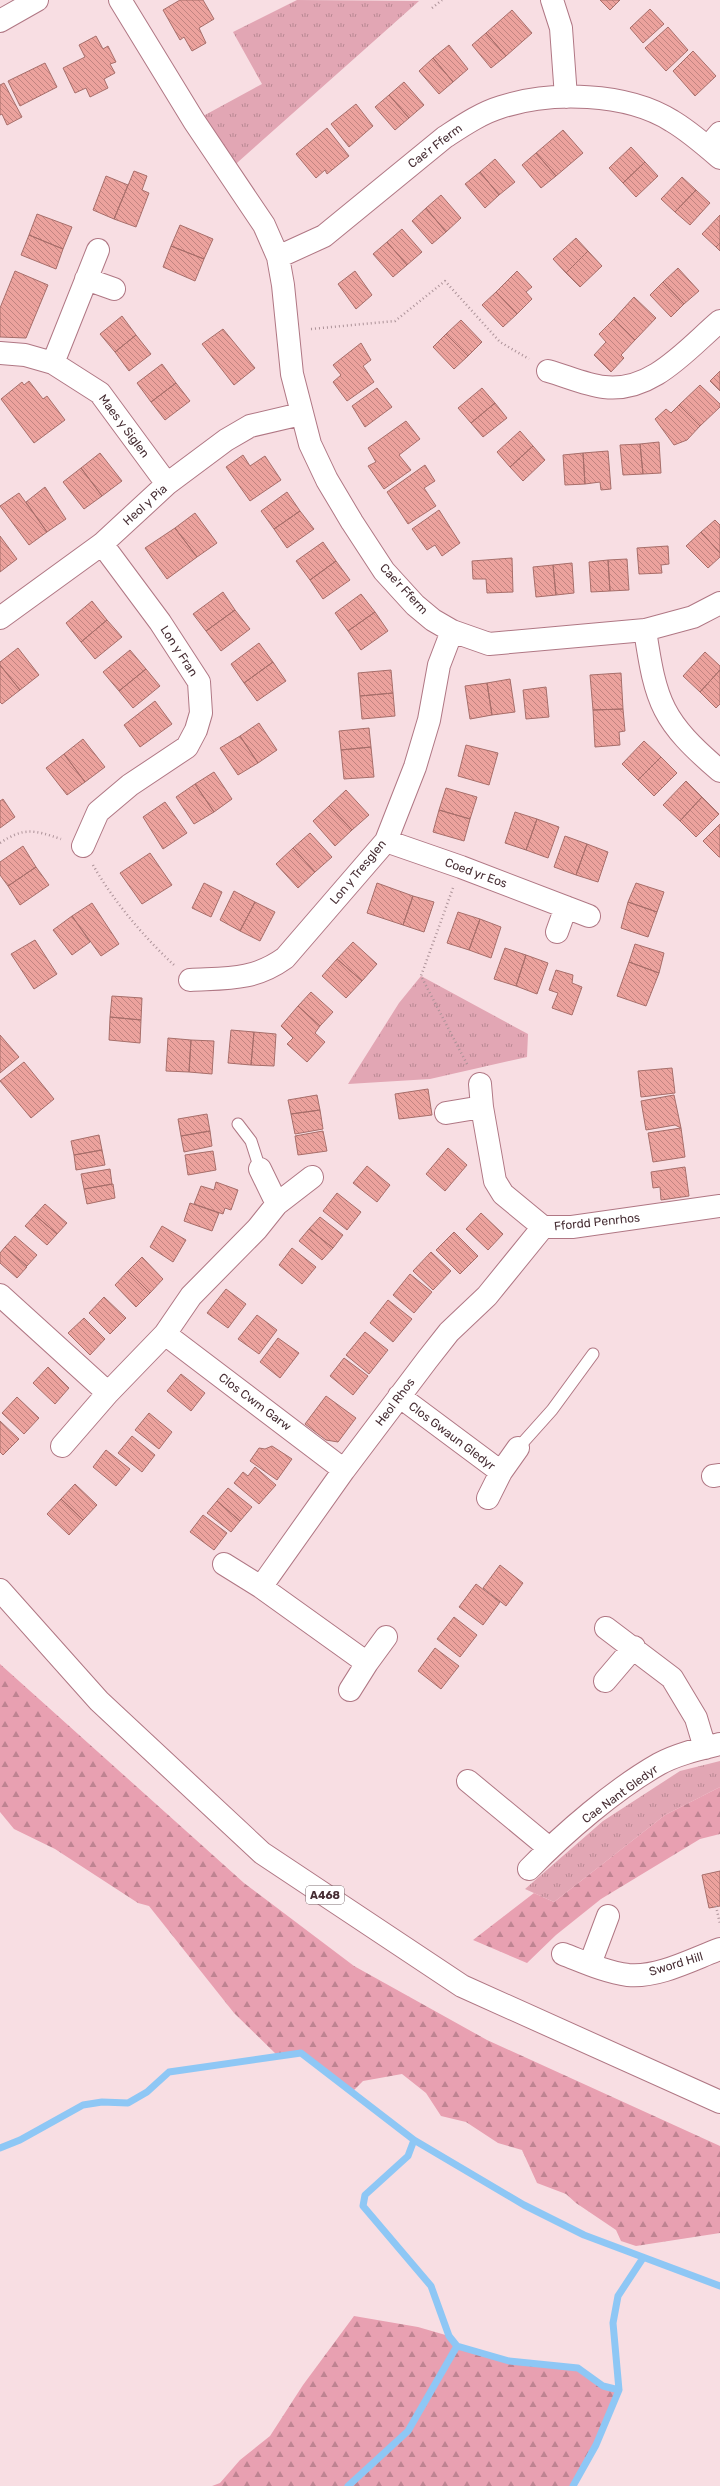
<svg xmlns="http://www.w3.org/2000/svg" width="720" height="2486" viewBox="0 0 720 2486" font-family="Rubik,sans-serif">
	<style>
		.grass { fill: url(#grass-tufts) }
		.forest { fill: url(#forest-firs) }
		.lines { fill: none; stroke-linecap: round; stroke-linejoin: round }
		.stream { stroke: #8ec7f5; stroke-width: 7 }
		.building { fill: url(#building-back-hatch); stroke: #a76e6a }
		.service-casing { stroke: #b07784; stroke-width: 13 }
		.minor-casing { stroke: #b07784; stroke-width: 24 }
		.secondary-casing { stroke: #b07784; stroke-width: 24 }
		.primary-casing { stroke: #b07784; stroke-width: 24 }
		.path { stroke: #ac9298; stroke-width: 2.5; stroke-dasharray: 1 3; stroke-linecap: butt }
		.service { stroke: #fff; stroke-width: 11 }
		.minor { stroke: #fff; stroke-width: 22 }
		.secondary { stroke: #fff; stroke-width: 22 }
		.primary { stroke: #fff; stroke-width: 22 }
		.labels { text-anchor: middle; stroke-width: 3.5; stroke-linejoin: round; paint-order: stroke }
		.shield { fill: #fff; stroke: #7e6d71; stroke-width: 1 }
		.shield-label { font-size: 11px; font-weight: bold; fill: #472e34 }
		.street-label { font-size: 12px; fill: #472e34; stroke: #fff }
	</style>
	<defs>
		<pattern id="grass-tufts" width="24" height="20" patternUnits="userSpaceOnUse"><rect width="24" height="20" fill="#e2a6b4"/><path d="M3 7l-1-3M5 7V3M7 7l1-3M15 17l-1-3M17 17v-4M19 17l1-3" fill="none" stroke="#b98893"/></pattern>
		<pattern id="forest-firs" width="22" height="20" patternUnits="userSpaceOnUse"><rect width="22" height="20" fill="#e8a0b1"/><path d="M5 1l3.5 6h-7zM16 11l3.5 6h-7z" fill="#be8391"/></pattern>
		<pattern id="building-back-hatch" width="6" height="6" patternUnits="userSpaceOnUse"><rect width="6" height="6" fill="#eca29d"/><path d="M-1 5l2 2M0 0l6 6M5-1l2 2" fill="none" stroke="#c18481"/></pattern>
	</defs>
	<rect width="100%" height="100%" fill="#f8dee3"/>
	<!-- grass -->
	<path class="grass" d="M297 0 419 1 229 170 194 121 262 84 233 32Z
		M421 976 528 1034 527 1057 430 1079 348 1084 399 1003Z
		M720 1761V1787L665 1815 554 1902 525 1889 603 1821 680 1771Z"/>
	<!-- forest -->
	<path class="forest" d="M0 1664 244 1883 354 1966 487 2040 720 2146V2233L636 2246 621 2241 616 2230 576 2203 566 2194 537 2183 522 2150 498 2143 466 2122 441 2116 426 2093 402 2074 363 2081 351 2093 302 2053 279 2057 234 2013 149 1906 138 1903 55 1849 14 1829 0 1812Z
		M720 1787V1834L700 1839 601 1899 556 1935 527 1963 473 1940 534 1893 554 1902 665 1815Z
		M354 2316 418 2327 449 2336 457 2346 509 2361 578 2368 603 2386 619 2390 596 2445 573 2486H212L220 2483 240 2460 270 2436 303 2385Z"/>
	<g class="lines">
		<!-- stream -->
		<path class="stream" d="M414 2140 408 2156 365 2195 363 2206 431 2286 449 2336 457 2346 509 2361 578 2368 603 2386 619 2390
			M0 2148 20 2140 83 2105 102 2102 128 2103 147 2092 169 2072 301 2053 414 2140 524 2205 584 2235 720 2286
			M348 2486 408 2431 457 2346
			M573 2486 596 2445 619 2390 613 2323 618 2296 643 2258"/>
	</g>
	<!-- building -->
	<path class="building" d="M180 0H203L214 19 199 28 206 43 192 51 184 37 180 40 163 10Z
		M600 0H620L610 10Z
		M650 9 664 24 643 43 630 28Z
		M512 10 532 33 506 56 486 33Z
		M668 27 688 50 666 71 645 48Z
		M486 33 506 56 491 68 472 45Z
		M96 36 103 49 108 46 116 62 110 64 115 73 104 79 108 88 90 97 86 88 75 93 63 68 85 57 79 45Z
		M449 45 468 69 453 82 433 58Z
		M693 51 716 76 695 96 673 71Z
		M433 58 453 82 439 94 419 71Z
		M45 63 57 87 20 106 8 81Z
		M404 82 424 105 409 118 389 95Z
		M4 83 22 117 7 125 2 114 0 115V85Z
		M389 95 409 118 395 130 375 107Z
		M356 104 373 126 349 147 331 124Z
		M327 128 349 156 327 174 325 170 316 178 296 154Z
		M563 130 583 153 556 176 536 153Z
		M631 147 645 162 623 183 609 168Z
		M536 153 556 176 541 188 522 165Z
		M495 159 515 182 499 195 480 172Z
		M645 162 658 176 636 197 623 183Z
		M134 171 147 176 142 190 149 193 136 227 114 219Z
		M480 172 499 195 485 208 465 184Z
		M106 176 128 185 114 219 93 210Z
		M682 177 696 190 675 212 661 199Z
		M696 190 710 203 690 225 675 212Z
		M441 195 461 218 446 232 426 208Z
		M426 208 446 232 432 244 412 221Z
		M37 214 72 227 63 249 29 235Z
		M720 215V243L716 247 702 234Z
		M180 225 213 239 204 259 171 246Z
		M402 229 422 252 407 265 387 242Z
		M29 235 63 249 56 269 21 255Z
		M576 238 588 251 566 273 553 259Z
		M387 242 407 265 393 277 373 254Z
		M720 243V251L716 247Z
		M171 246 204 259 195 281 163 267Z
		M588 251 602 266 580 287 566 273Z
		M678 268 699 291 684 304 663 282Z
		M15 271 48 285 26 338 0 337V308Z
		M355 271 372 295 356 309 338 284Z
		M517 271 532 287 526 292 532 299 517 314 496 292Z
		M663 282 684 304 671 317 650 295Z
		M496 292 517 314 503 327 482 305Z
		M634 297 656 318 635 340 614 319Z
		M122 316 136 335 115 352 100 334Z
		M614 319 635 340 621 355 624 358 611 372 594 355 606 342 599 334Z
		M461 320 482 342 468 356 446 334Z
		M223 329 255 368 234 385 202 344Z
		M446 334 468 356 454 369 433 347Z
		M136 335 151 354 129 371 115 352Z
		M361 343 371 360 363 366 374 382 347 401 333 382 341 375 333 365Z
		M162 364 176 383 151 402 137 383Z
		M720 371V391L710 381Z
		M29 381 43 399 47 396 65 420 34 443 1 399 22 382 24 385Z
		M176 383 190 401 165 420 151 402Z
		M700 385 720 404V407L700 426 679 405Z
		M377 388 392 407 365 427 352 406Z
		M482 388 495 403 471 423 458 408Z
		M495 403 507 418 483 437 471 423Z
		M679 405 700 426 687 440 674 445 655 419 666 409 671 413Z
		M406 421 420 439 399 455 411 470 384 489 368 466 376 462 368 448Z
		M520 431 533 446 510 467 497 452Z
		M659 442 661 473 643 474 640 444Z
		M640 444 643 474 623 475 620 445Z
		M533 446 545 460 523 481 510 467Z
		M608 451 611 489 601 490 600 482 585 484 583 453Z
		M100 453 122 481 102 496 81 468Z
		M583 453 585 484 565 485 563 455Z
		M243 455 250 466 265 456 281 480 250 501 226 467Z
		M425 465 435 481 424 488 436 506 408 524 387 492Z
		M81 468 102 496 84 509 63 482Z
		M45 487 66 519 47 532 26 502Z
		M287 492 300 511 274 529 261 511Z
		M19 493 47 532 29 545 0 506Z
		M439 510 460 543 442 556 435 545 427 550 412 529Z
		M300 511 314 529 287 548 274 529Z
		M195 513 217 543 197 557 175 528Z
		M715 520 720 525V553L701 532Z
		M175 528 197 557 167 579 145 548Z
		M701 532 720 553V557L708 568 686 546Z
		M0 536 17 559 0 572Z
		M323 542 336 561 310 580 296 561Z
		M668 546 669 564 661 565 662 573 639 574 637 548Z
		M512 558 513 592 487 593 486 579H473L472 561Z
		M627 559 629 590 610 591 608 560Z
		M608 560 610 591 591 592 589 562Z
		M336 561 350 580 323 599 310 580Z
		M572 563 574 593 556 595 553 565Z
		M553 565 556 595 536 597 533 567Z
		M223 592 235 610 206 631 193 614Z
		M361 594 375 612 348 631 335 613Z
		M92 601 107 620 81 642 66 623Z
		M235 610 250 629 221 651 206 631Z
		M375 612 388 631 361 650 348 631Z
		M107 620 122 637 95 659 81 642Z
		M259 643 273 662 244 683 231 664Z
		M18 648 39 675 20 690 0 665V662Z
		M130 650 146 669 119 691 103 672Z
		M705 652 720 666V670L700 692 683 676Z
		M273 662 286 681 257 701 244 683Z
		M0 665 20 690 2 704 0 702Z
		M146 669 160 686 133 708 119 691Z
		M391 670 393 693 360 696 358 673Z
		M720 670V704L716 708 700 692Z
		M621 673 623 709 593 710 590 675Z
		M510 679 515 712 492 715 487 683Z
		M487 683 492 715 470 719 465 686Z
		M546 687 549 717 526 719 523 690Z
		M393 693 395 716 362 719 360 696Z
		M155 701 172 724 140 747 124 725Z
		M623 709 625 731 619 732 620 745 595 747 593 710Z
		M259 723 277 750 258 763 240 736Z
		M369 728 371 747 341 750 339 731Z
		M240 736 258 763 238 775 220 748Z
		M83 739 105 767 85 782 64 754Z
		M644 741 661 757 638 780 622 764Z
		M466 745 498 753 489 785 458 776Z
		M371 747 374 777 344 779 341 750Z
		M64 754 85 782 67 795 46 768Z
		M661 757 677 773 654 796 638 780Z
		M214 772 232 799 214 812 195 784Z
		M686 781 702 797 680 821 663 805Z
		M195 784 214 812 194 824 176 797Z
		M446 788 477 797 470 819 439 810Z
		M346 790 369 815 352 830 329 806Z
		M702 797 719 814 696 837 680 821Z
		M3 799 15 817 0 828V801Z
		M165 802 187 833 163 849 143 817Z
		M329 806 352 830 335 846 313 821Z
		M439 810 470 819 464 841 433 832Z
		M515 812 537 819 526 850 505 843Z
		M537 819 559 827 548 858 526 850Z
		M720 824V857H719L703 841Z
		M310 833 332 857 315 872 293 848Z
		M565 836 587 844 576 875 554 867Z
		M587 844 608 852 598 882 576 875Z
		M23 846 36 867 8 886 0 875V862Z
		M293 848 315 872 298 888 276 864Z
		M150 853 172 885 142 904 120 873Z
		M36 867 49 885 20 905 8 886Z
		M204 883 222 892 211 917 192 908Z
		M377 883 413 896 403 925 367 913Z
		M636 883 664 892 657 912 628 902Z
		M234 891 255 902 240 931 220 920Z
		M413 896 434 902 424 932 403 925Z
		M255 902 275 912 260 941 240 931Z
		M628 902 657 912 648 937 621 928Z
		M92 903 119 944 101 956 72 916Z
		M458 912 480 919 469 950 447 943Z
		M72 916 90 942 72 955 53 930Z
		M480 919 501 927 491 958 469 950Z
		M35 940 57 974 34 989 11 954Z
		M353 942 377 964 362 981 337 959Z
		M635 944 664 953 659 973 629 962Z
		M505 948 526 955 516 986 494 979Z
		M526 955 548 963 537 994 516 986Z
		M337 959 362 981 346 998 322 976Z
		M629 962 659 973 646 1006 617 996Z
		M556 970 573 975 572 983 582 987 572 1015 552 1008 558 993 549 990Z
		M311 992 333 1012 320 1026 298 1006Z
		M112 996 142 998 141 1020 110 1017Z
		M298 1006 320 1026 315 1033 325 1042 307 1062 287 1044 293 1038 281 1026Z
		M110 1017 141 1020 140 1043 109 1040Z
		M231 1030 254 1032 251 1065 228 1063Z
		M254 1032 276 1034 274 1066 251 1065Z
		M0 1035 19 1057 0 1073Z
		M168 1038 191 1040 189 1072 166 1071Z
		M191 1040 214 1041 212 1074 189 1072Z
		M24 1062 54 1099 31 1118 0 1081Z
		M672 1068 675 1093 641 1097 638 1071Z
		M428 1089 432 1115 399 1119 395 1094Z
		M317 1095 320 1110 291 1114 288 1100Z
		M674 1095 681 1128 675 1125 646 1130 641 1101Z
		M320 1110 323 1129 295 1134 291 1114Z
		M207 1114 210 1131 181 1136 178 1119Z
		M681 1128 685 1157 653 1162 648 1133Z
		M210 1131 212 1146 184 1152 181 1136Z
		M323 1131 327 1151 298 1155 295 1136Z
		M99 1135 102 1150 74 1155 71 1141Z
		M448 1148 467 1165 445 1191 426 1174Z
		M102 1150 105 1165 76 1170 74 1155Z
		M213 1151 216 1170 188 1175 185 1155Z
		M367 1166 390 1185 377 1202 353 1183Z
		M685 1167 689 1196 661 1200 660 1187 653 1188 651 1172Z
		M110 1169 112 1184 84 1189 81 1174Z
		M216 1182 238 1190 231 1210 225 1208 223 1214 194 1204 201 1186 214 1190Z
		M113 1184 115 1198 87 1204 84 1189Z
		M337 1193 361 1212 347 1230 323 1211Z
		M190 1203 219 1213 212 1231 184 1221Z
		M45 1204 67 1223 57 1234 35 1215Z
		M481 1213 503 1234 488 1250 466 1229Z
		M35 1215 57 1234 47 1245 25 1226Z
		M320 1217 343 1235 333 1248 309 1229Z
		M162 1226 186 1240 173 1262 150 1247Z
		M309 1229 333 1248 322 1260 299 1241Z
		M454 1232 478 1256 460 1274 436 1250Z
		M15 1236 37 1255 27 1266 5 1247Z
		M5 1247 27 1267 17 1278 0 1263V1253Z
		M292 1248 316 1267 302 1284 279 1265Z
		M431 1252 451 1271 433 1290 413 1271Z
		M142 1257 163 1279 150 1293 128 1271Z
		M128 1271 150 1293 136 1307 115 1285Z
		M410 1274 432 1292 414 1313 393 1295Z
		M226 1289 246 1304 228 1328 207 1313Z
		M104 1297 126 1318 110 1334 89 1313Z
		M388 1300 412 1319 393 1342 370 1323Z
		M257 1315 277 1330 259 1354 238 1339Z
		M84 1318 105 1339 90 1355 68 1333Z
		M365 1332 388 1350 369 1374 346 1355Z
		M278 1338 299 1353 280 1378 260 1362Z
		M344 1358 368 1376 353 1395 330 1376Z
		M48 1367 69 1388 55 1404 33 1383Z
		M181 1374 205 1393 191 1411 167 1391Z
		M326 1396 356 1418 338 1442 326 1440 305 1424Z
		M17 1397 39 1418 24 1434 2 1413Z
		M149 1413 172 1432 159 1449 135 1430Z
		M0 1421 19 1439 3 1455 0 1452Z
		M132 1436 155 1455 142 1472 118 1453Z
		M272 1446 292 1459 277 1480 250 1461 259 1448 265 1449Z
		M106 1450 130 1469 116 1486 93 1467Z
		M255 1467 276 1485 259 1504 234 1483 243 1472 248 1476Z
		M75 1484 97 1505 83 1520 61 1499Z
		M228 1488 252 1507 240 1521 217 1501Z
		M61 1499 83 1520 69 1535 47 1514Z
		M217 1501 240 1521 231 1532 207 1513Z
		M203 1515 227 1533 214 1550 190 1532Z
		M500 1565 523 1583 506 1606 483 1588Z
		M476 1584 500 1602 483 1625 459 1607Z
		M454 1617 477 1635 460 1657 437 1639Z
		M435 1648 459 1666 441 1689 418 1671Z
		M720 1871V1906L709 1908 702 1875Z"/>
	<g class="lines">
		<!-- service casing -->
		<g class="service-casing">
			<path id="service" d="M238 1124 251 1141 260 1169
				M518 1448 552 1410 593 1354"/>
		</g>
		<!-- minor casing -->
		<g class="minor-casing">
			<path id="minor" d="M120 0 194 121 264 225 278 257 283 285 292 374 310 444 327 480 352 522 384 571 415 605 433 620 452 631 489 644 645 630 693 617 720 603
				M552 0 561 28 566 97
				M708 147 720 133
				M278 257 324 236 445 137C462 126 481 113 501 107 551 91 626 92 672 121 689 131 705 145 720 158
				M86 279 114 289
				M0 353 25 355 53 363 100 393 167 484
				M53 363 98 250
				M548 371C566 376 586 385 604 387 652 393 687 349 720 321
				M0 618 102 544 167 484 226 440 250 426 301 414
				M645 630C656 704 662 721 720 771
				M386 841 461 867 589 916
				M83 846 98 812 130 785 187 747 196 730 201 713 199 682 160 622 102 544
				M557 932 566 907
				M190 980C226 978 253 981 285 958L386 841 415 767 429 720 439 665 452 631
				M480 1084 482 1107 495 1181 503 1194 543 1227H572L720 1206
				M446 1113 482 1107
				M260 1169 277 1204
				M0 1295 108 1393
				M165 1334 344 1470
				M399 1396 501 1472 518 1448
				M62 1446 108 1393 165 1334 191 1296 257 1229 277 1204 312 1177
				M713 1476 720 1475
				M488 1498 501 1472
				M224 1564 261 1587 367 1663 386 1637
				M261 1587 344 1470 427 1360 449 1332 487 1296 543 1227
				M606 1628 672 1678 696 1718 705 1748
				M605 1681 634 1647
				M350 1690 367 1663
				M468 1781 549 1848
				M529 1869C564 1833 615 1789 659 1764 677 1754 700 1749 720 1744
				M563 1954C584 1962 605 1972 628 1975 658 1978 693 1959 720 1949
				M590 1964 608 1916"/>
		</g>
		<!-- secondary casing -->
		<g class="secondary-casing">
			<path id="secondary" d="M0 21 37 0"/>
		</g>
		<!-- primary casing -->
		<g class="primary-casing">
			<path id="primary" d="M0 1590 99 1701 262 1853 462 1986 720 2102"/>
		</g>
		<!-- path -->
		<path class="path" d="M432 8 442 0
			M311 329 395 321 445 281 500 342 529 359
			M0 843C24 827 34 830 61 839
			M93 865C114 902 144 937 174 965
			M453 888 421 976 468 1066
			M716 1906 720 1924"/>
		<!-- service -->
		<use href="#service" class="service"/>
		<!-- minor -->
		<use href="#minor" class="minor"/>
		<!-- secondary -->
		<use href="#secondary" class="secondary"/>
		<!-- primary -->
		<use href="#primary" class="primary"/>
	</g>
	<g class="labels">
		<!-- shield labels -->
		<rect class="shield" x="306" y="1886" width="38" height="18" rx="3"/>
		<g class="shield-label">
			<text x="325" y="1899">A468</text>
		</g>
		<!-- street labels -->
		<g class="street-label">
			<text transform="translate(435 146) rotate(-37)" y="4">Cae'r Fferm</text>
			<text transform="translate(124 426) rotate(53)" y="4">Maes y Siglen</text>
			<text transform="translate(145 505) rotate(-42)" y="4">Heol y Pia</text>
			<text transform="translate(404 589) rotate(47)" y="4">Cae'r Fferm</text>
			<text transform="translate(179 651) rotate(57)" y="4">Lon y Fran</text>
			<text transform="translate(358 872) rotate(-50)" y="4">Lon y Tresglen</text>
			<text transform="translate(476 873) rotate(20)" y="4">Coed yr Eos</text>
			<text transform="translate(597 1222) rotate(-6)" y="4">Ffordd Penrhos</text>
			<text transform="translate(255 1402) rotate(37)" y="4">Clos Cwm Garw</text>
			<text transform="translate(395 1402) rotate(-53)" y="4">Heol Rhos</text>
			<text transform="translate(452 1436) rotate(37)" y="4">Clos Gwaun Gledyr</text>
			<text transform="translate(620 1794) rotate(-36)" y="4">Cae Nant Gledyr</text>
			<text transform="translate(676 1964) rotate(-17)" y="4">Sword Hill</text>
		</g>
	</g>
</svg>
